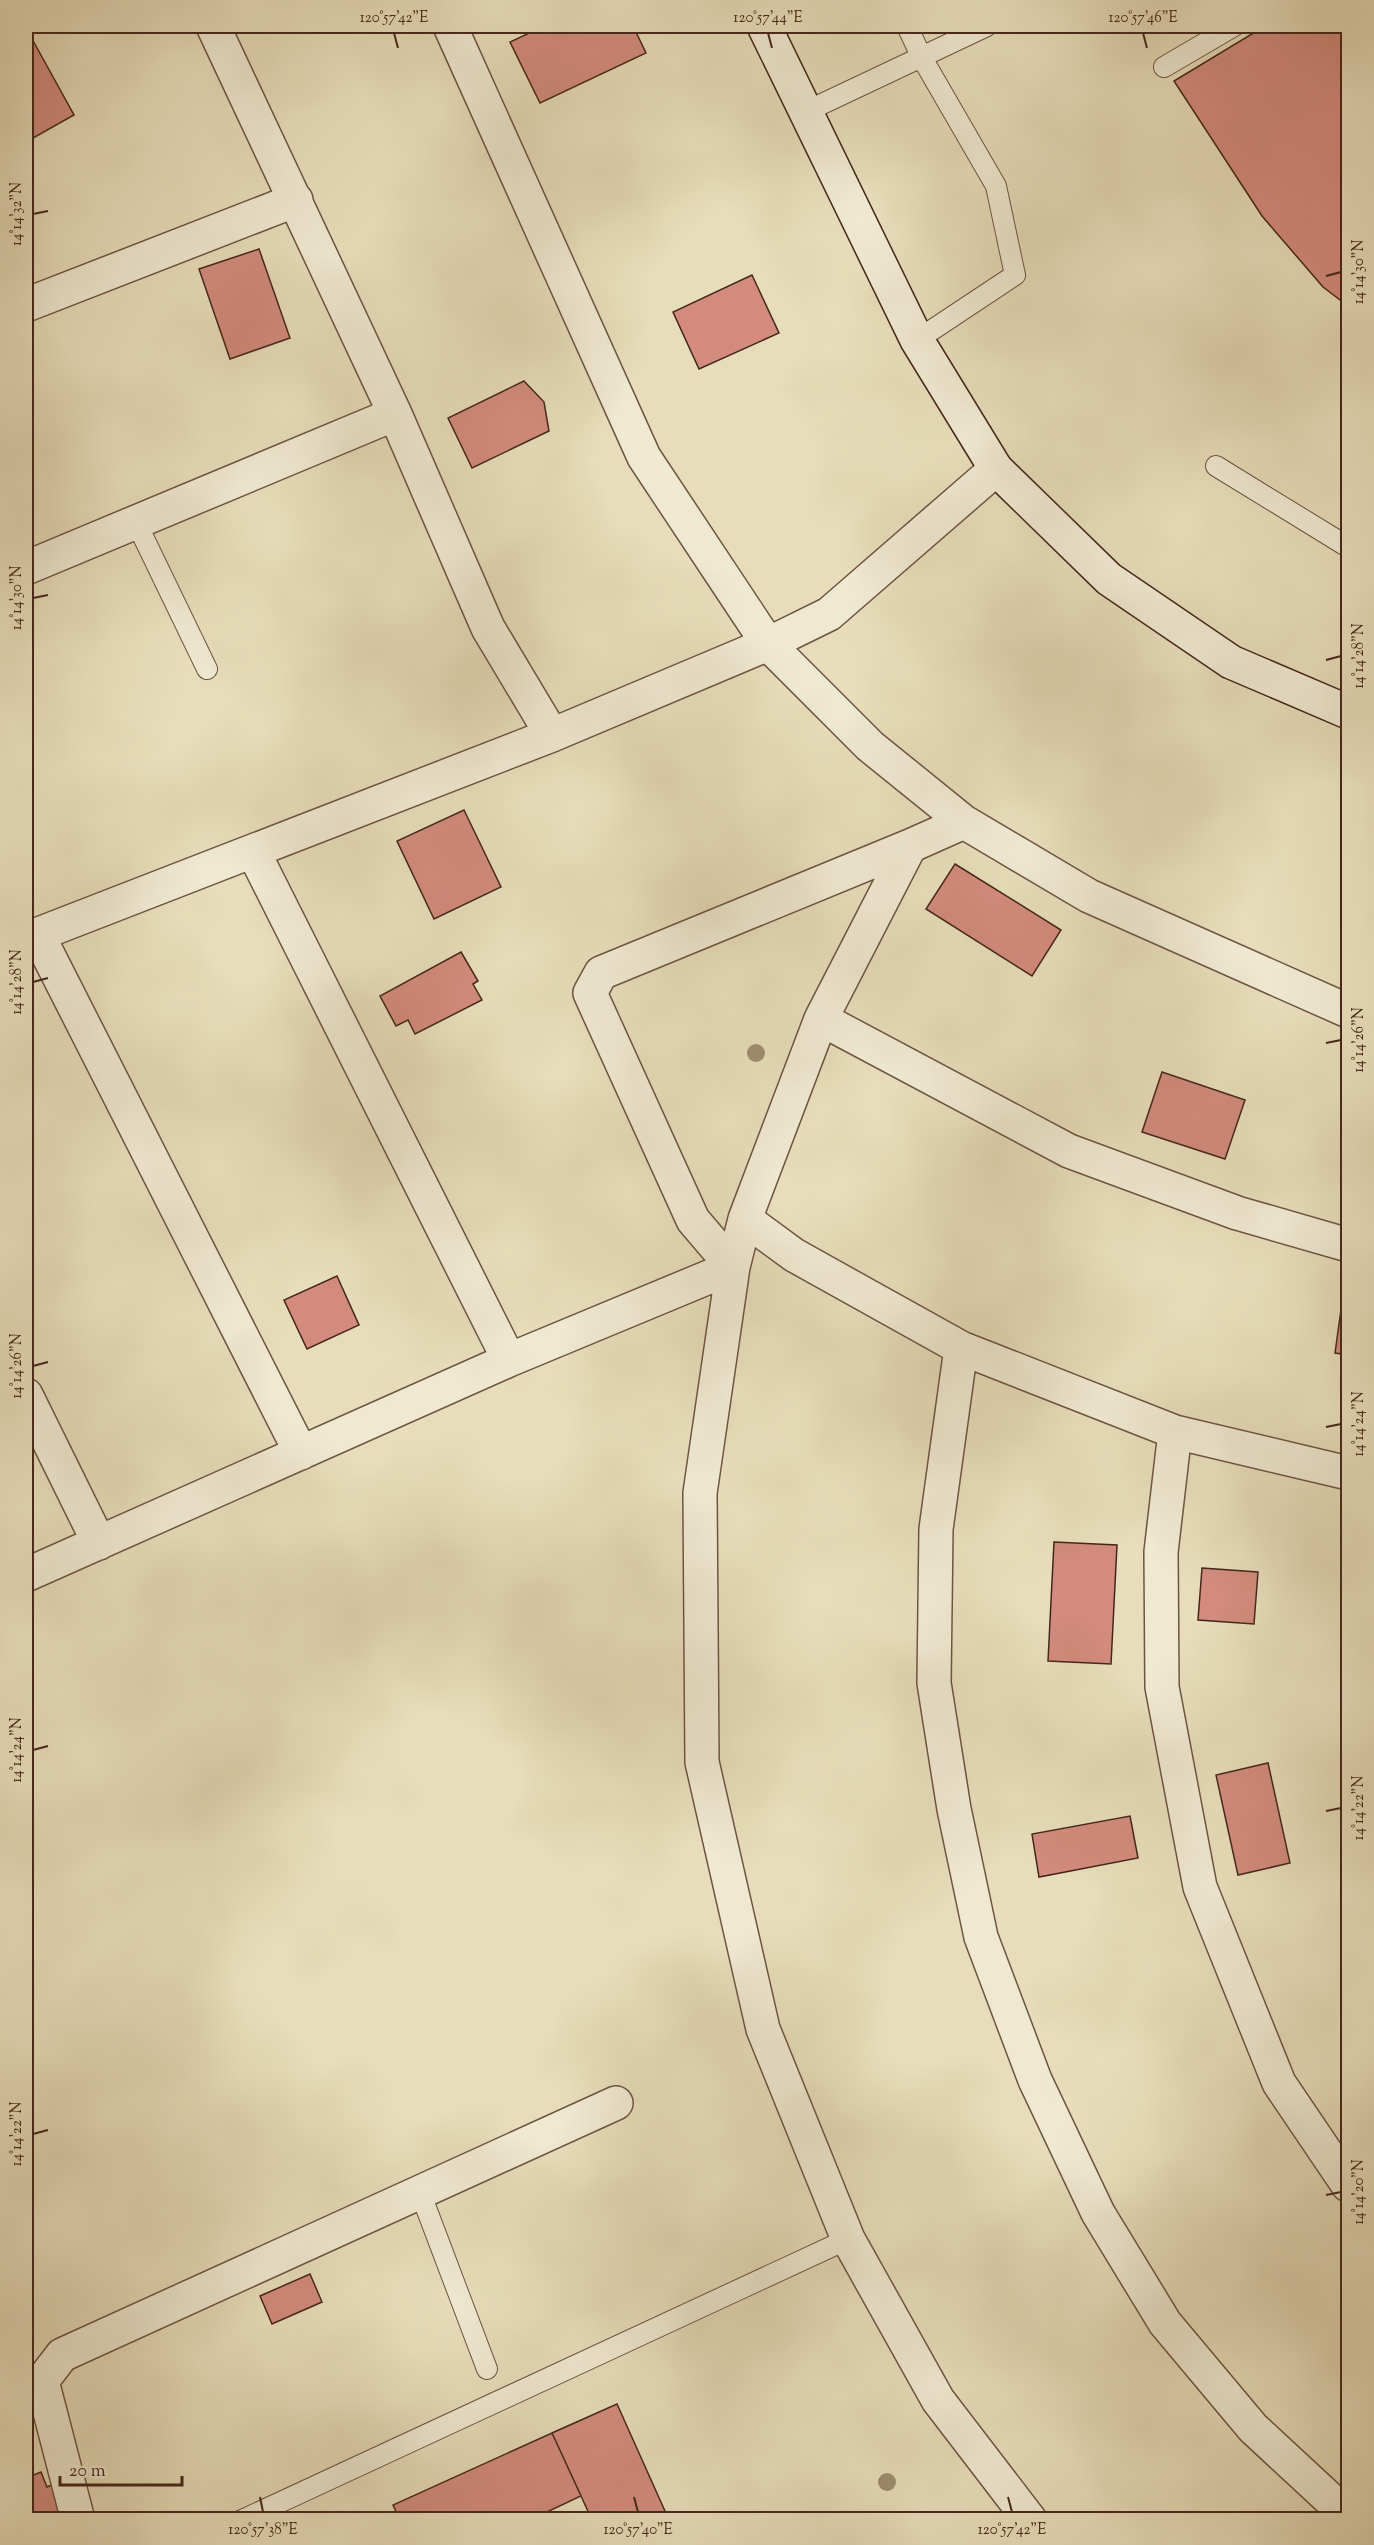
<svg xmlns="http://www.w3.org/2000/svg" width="1374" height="2545" viewBox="0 0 1374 2545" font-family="'Sorts Mill Goudy',serif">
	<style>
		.building { fill: #d28b7d; stroke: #45271a; stroke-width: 1.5 }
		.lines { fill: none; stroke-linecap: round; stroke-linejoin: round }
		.lane-casing { stroke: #6e5442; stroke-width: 22 }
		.street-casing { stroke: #6e5442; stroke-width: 36 }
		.secondary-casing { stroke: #45271a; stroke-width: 36 }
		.lane { stroke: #efe9d2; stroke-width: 20 }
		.street { stroke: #efe9d2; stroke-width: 33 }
		.secondary { stroke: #efe9d2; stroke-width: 33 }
		.tree { fill: #9e8e71 }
		.ticks { fill: none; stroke: #45271a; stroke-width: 2 }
		.neatline { fill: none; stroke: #45271a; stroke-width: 2 }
		.ticks-label { font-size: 15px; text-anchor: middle; fill: #45271a }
	</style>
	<rect width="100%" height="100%" fill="#e7ddba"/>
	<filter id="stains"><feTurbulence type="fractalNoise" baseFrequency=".00333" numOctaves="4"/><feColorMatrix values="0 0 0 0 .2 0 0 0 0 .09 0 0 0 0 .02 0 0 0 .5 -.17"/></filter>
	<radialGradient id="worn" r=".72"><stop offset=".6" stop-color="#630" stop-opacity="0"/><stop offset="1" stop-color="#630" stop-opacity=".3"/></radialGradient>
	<!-- building -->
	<path class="building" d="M544 26H633L646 53 540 103 510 42Z
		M1265 26H1348V306L1323 287 1262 216 1174 81Z
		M26 28 74 115 26 142Z
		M259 249 290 338 230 359 199 269Z
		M752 275 779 333 699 369 673 312Z
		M524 381 544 402 549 431 472 468 448 418Z
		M464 810 501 887 434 919 397 841Z
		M955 864 1061 930 1032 976 926 909Z
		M461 952 478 981 473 984 482 1000 415 1034 408 1020 396 1026 380 996Z
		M1162 1072 1245 1100 1225 1159 1142 1132Z
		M337 1276 359 1325 307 1349 284 1300Z
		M1344 1288H1348V1355L1335 1353Z
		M1054 1542 1117 1545 1111 1664 1048 1661Z
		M1202 1568 1258 1572 1254 1624 1198 1620Z
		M1268 1763 1290 1863 1238 1875 1216 1775Z
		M1130 1816 1138 1858 1039 1877 1032 1834Z
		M310 2274 322 2302 272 2324 260 2296Z
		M1348 2329V2344L1341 2339Z
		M617 2404 669 2520H592L581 2496 552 2433Z
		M552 2433 581 2496 530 2520H400L393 2505Z
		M41 2472 47 2487 54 2484 66 2520H26V2478Z"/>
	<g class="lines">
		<!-- lane casing -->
		<g class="lane-casing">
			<path id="lane" d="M907 26 922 58 996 186 1015 275 917 340
				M1164 67 1234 26
				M805 112 987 26
				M1216 466 1348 547
				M136 522 207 669
				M420 2192 487 2369
				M242 2520 848 2239"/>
		</g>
		<!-- street casing -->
		<g class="street-casing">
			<path id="street" d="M213 26 395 414 488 628 552 735
				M450 26 644 457 768 644 870 746 964 822 1089 896 1348 1011
				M26 305 296 200
				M26 568 395 414
				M964 822 910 846 821 1019 745 1219 733 1267 700 1493 702 1762 763 2029 848 2239 938 2400 1030 2520
				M253 851 509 1360
				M38 935 301 1453
				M26 939 552 735 768 644 829 614 996 469
				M821 1019 1069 1151 1237 1213 1348 1245
				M745 1219 794 1255 961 1348 1175 1432 1348 1473
				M961 1348 936 1529 934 1683 954 1809 981 1937 1035 2080 1098 2213 1165 2323 1253 2428 1348 2516
				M26 1395 99 1543
				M1175 1432 1161 1552 1162 1687 1200 1887 1279 2083 1348 2185
				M26 1575 509 1360 733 1267 693 1220 590 993 601 973 910 846
				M78 2520 42 2381 62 2355 616 2103"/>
		</g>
		<!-- secondary casing -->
		<g class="secondary-casing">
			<path id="secondary" d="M764 26 917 340 996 469 1109 579 1231 662 1348 712"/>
		</g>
		<!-- lane -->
		<use href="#lane" class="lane"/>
		<!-- street -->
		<use href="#street" class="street"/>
		<!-- secondary -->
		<use href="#secondary" class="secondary"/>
	</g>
	<!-- trees -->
	<g class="tree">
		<circle cx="756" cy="1053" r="9"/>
		<circle cx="887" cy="2482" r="9"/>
	</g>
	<!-- ticks -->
	<path class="ticks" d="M394 33 398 48M768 33 772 48M1143 33 1147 48M33 214 48 211M1326 276 1341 272M33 598 48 595M1326 660 1341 656M33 982 48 978M1326 1043 1341 1040M33 1366 48 1362M1326 1427 1341 1424M33 1750 48 1746M1326 1811 1341 1808M33 2134 48 2130M1326 2195 1341 2192M260 2497 263 2512M634 2497 638 2512M1008 2497 1012 2512"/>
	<!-- margin -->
	<rect width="1374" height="2545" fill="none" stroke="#e7ddba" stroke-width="66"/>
	<!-- scale -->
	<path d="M60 2476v9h122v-9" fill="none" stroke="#45271a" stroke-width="3"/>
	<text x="69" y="2476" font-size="18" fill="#45271a" stroke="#efe9d2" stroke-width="4.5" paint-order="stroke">20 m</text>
	<rect x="33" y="33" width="1308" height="2479" class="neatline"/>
	<g class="ticks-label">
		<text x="394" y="22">120°57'42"E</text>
		<text x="768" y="22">120°57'44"E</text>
		<text x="1143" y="22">120°57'46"E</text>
		<text transform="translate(16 214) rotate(-90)" y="5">14°14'32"N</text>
		<text transform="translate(1358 272) rotate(-90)" y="5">14°14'30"N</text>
		<text transform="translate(16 598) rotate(-90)" y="5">14°14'30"N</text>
		<text transform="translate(1358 656) rotate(-90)" y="5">14°14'28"N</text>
		<text transform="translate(16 982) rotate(-90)" y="5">14°14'28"N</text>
		<text transform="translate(1358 1040) rotate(-90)" y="5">14°14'26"N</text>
		<text transform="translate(16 1366) rotate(-90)" y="5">14°14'26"N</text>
		<text transform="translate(1358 1424) rotate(-90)" y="5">14°14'24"N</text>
		<text transform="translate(16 1750) rotate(-90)" y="5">14°14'24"N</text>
		<text transform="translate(1358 1808) rotate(-90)" y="5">14°14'22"N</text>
		<text transform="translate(16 2134) rotate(-90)" y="5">14°14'22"N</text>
		<text transform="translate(1358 2192) rotate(-90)" y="5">14°14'20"N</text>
		<text x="263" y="2534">120°57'38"E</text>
		<text x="638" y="2534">120°57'40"E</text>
		<text x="1012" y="2534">120°57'42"E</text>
	</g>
	<rect width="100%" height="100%" filter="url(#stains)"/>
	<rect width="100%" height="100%" fill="url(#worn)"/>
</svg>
